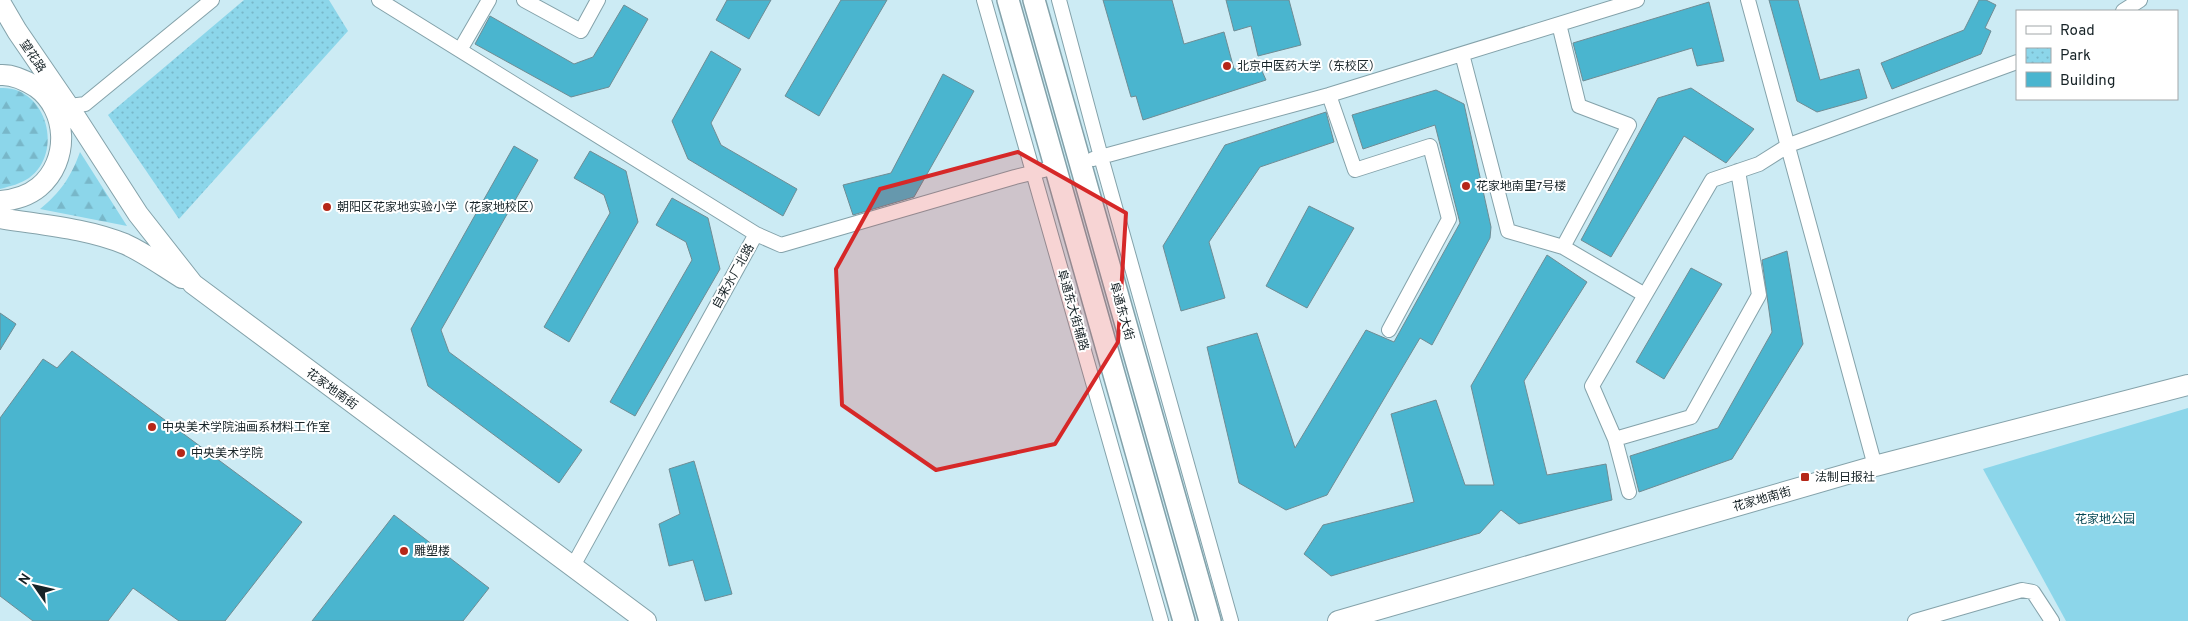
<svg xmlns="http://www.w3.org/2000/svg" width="2188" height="621" viewBox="0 0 2188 621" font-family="Overpass,'Noto Sans SC',sans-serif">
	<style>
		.green { fill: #8cd6ea }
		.forest { fill: url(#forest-firs) }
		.park { fill: url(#park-dots) }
		.building { fill: #4ab5cf; stroke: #6f8c94 }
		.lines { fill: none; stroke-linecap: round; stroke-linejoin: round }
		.street-casing { stroke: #84a2aa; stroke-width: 16 }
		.secondary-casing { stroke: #84a2aa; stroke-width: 22 }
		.primary-casing { stroke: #84a2aa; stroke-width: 24 }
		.street { stroke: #fff; stroke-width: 14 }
		.secondary { stroke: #fff; stroke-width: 20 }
		.primary { stroke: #fff; stroke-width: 21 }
		.marked { fill: #d62828; fill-opacity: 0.2; stroke: #d62828; stroke-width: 4; stroke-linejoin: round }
		.poi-dot { fill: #b52718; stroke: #fff; stroke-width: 2 }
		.labels { text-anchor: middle; stroke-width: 4; stroke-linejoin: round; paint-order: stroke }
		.street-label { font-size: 12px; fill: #172327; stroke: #fff }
		.poi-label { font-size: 12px; fill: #172327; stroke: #fff; text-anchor: start }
		.park-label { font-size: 12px; fill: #074956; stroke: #fff }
	</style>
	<defs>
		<pattern id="forest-firs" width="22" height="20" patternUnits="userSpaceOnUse" patternTransform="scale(1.25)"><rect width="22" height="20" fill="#8cd6ea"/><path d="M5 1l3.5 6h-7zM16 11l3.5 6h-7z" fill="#78b7c9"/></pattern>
		<pattern id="park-dots" width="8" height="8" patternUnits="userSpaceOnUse" patternTransform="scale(1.25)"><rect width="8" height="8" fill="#8cd6ea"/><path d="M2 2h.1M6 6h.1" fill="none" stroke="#78b7c9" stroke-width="1.8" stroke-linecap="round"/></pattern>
	</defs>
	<rect width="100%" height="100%" fill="#ccebf4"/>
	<!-- green -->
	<path class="green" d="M2188 408V621H2066L1983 469Z"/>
	<!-- forest -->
	<path class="forest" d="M0 88C46 85 65 152 29 178 20 184 11 186 0 189Z
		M80 152 127 226 40 209C60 193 71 177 80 152Z"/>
	<!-- park -->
	<path class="park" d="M244 0H329L348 31 179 219 108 115Z"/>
	<!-- building -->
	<path class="building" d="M727 0H771L749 39 716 20Z
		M841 0H887L819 116 785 96Z
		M1103 0H1172L1184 44 1224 32 1234 69 1258 62 1266 80 1143 120 1136 96 1131 97Z
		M1226 0H1289L1301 45 1258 56 1251 26 1234 31Z
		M1769 0H1798L1820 80 1859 69 1867 98 1817 112 1797 101Z
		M1979 0H1986L1996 5 1985 28 1991 31 1981 54 1892 89 1881 63 1964 30Z
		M1709 2 1724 61 1697 66 1692 48 1583 81 1573 43Z
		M624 5 648 19 609 87 571 97 475 44 490 16 574 64 593 57Z
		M711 51 741 69 711 123 721 145 797 189 783 216 688 159 672 121Z
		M943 74 974 91 914 197 853 215 843 185 891 173Z
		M1691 88 1754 129 1726 163 1684 136 1611 257 1581 240 1658 98Z
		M1436 90 1464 104 1491 227 1490 238 1432 345 1420 338 1327 495 1286 510 1239 483 1207 347 1257 333 1295 448 1366 330 1394 342 1460 223 1435 125 1363 149 1352 115Z
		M1326 112 1334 142 1260 167 1209 242 1225 298 1181 311 1163 246 1225 145Z
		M514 146 538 160 441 330 449 352 582 450 559 483 428 386 411 329Z
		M590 151 626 171 638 222 569 342 544 327 610 213 604 195 574 178Z
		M672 198 708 218 720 269 635 416 610 402 692 260 686 242 656 225Z
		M1309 206 1354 228 1307 308 1266 286Z
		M1787 251 1803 344 1732 459 1639 492 1630 456 1718 428 1772 332 1762 260Z
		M1547 255 1587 282 1524 381 1547 475 1606 464 1612 500 1519 524 1501 510 1480 533 1331 576 1304 554 1323 525 1414 502 1391 414 1436 400 1465 485H1494L1471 386Z
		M1691 268 1722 284 1664 379 1636 362Z
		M0 313 16 324 0 350Z
		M72 351 302 522 225 621H179L133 588 108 621H33L0 596V418L43 359 57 368Z
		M694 461 732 594 705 601 693 560 669 566 659 524 680 514 669 469Z
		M394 515 489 588 463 621H312Z"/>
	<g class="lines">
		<!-- street casing -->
		<g class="street-casing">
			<path id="street" d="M379 0 756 234
				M524 0 581 31 598 0
				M984 0 1161 621
				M1059 0 1101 157 1231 621
				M1748 0 1875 466
				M2123 11 2140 0
				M1559 24 1579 106 1629 125 1563 247
				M460 50 489 0
				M1462 54 1508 231 1563 247 1645 295
				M1329 95 1355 170 1430 146 1449 219 1389 330
				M63 107 85 104 212 0
				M1093 159 1329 95 1637 0
				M1615 439 1691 417 1759 295 1738 171
				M1629 492 1615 439 1592 386 1712 180 1759 164 1789 145 2017 62
				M573 566 756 234 781 245 1015 177 1056 167
				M1915 621 2022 590 2033 592 2052 621"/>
		</g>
		<!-- secondary casing -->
		<g class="secondary-casing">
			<path id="secondary" d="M0 2 17 31 69 107 138 214 193 284 646 621
				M0 75C13 74 25 80 36 87 68 110 70 161 39 187 28 196 14 200 0 201
				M0 218C42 225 86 228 125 244 145 253 164 267 182 278
				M1338 621 1875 466 2188 385"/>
		</g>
		<!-- primary casing -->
		<g class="primary-casing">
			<path id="primary" d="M1008 0 1184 621
				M1034 0 1210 621"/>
		</g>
		<!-- street -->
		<use href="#street" class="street"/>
		<!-- secondary -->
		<use href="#secondary" class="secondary"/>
		<!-- primary -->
		<use href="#primary" class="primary"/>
	</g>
	<!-- marked area -->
	<path class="marked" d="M1018 152 1126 213 1118 342 1055 444 936 470 842 405 836 269 880 189Z"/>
	<!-- markers -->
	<g class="poi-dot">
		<circle cx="1227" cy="66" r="5"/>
		<circle cx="1466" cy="186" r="5"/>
		<circle cx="327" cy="207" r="5"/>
		<circle cx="152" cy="427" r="5"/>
		<circle cx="181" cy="453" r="5"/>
		<rect x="1800" y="472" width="10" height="10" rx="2.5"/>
		<circle cx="404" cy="551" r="5"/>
	</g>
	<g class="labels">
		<!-- street labels -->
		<g class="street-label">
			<text transform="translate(33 56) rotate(56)" y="4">望花路</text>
			<text transform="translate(733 276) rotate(-61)" y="4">自来水厂北路</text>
			<text transform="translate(1073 310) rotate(74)" y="4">阜通东大街辅路</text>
			<text transform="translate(1122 311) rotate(74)" y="4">阜通东大街</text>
			<text transform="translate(332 389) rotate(36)" y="4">花家地南街</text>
			<text transform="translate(1762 499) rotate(-16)" y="4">花家地南街</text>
		</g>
		<!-- poi labels -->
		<g class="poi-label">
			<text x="1237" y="70">北京中医药大学（东校区）</text>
			<text x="1476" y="190">花家地南里7号楼</text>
			<text x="337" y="211">朝阳区花家地实验小学（花家地校区）</text>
			<text x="162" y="431">中央美术学院油画系材料工作室</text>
			<text x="191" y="457">中央美术学院</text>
			<text x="1815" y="481">法制日报社</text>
			<text x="414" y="555">雕塑楼</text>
		</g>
		<!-- park labels -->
		<g class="park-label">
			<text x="2105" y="523">花家地公园</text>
		</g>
	</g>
	<!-- legend -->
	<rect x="2016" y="10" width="162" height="90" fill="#ffffff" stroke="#a2a7a9"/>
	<rect x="2026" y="26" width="25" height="8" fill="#ffffff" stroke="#a2a7a9"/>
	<text x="2060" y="35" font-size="15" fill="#172327">Road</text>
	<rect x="2026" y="48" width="25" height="15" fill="url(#park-dots)" stroke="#a2a7a9"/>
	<text x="2060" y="60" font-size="15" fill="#172327">Park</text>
	<rect x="2026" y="72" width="25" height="15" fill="#4ab5cf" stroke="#a2a7a9"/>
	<text x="2060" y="85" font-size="15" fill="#172327">Building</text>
	<!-- north arrow -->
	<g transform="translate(35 586) rotate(304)" stroke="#ffffff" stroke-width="4" paint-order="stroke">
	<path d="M0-4L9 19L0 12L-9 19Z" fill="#172327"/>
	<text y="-8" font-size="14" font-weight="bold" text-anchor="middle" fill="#172327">N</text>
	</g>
</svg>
